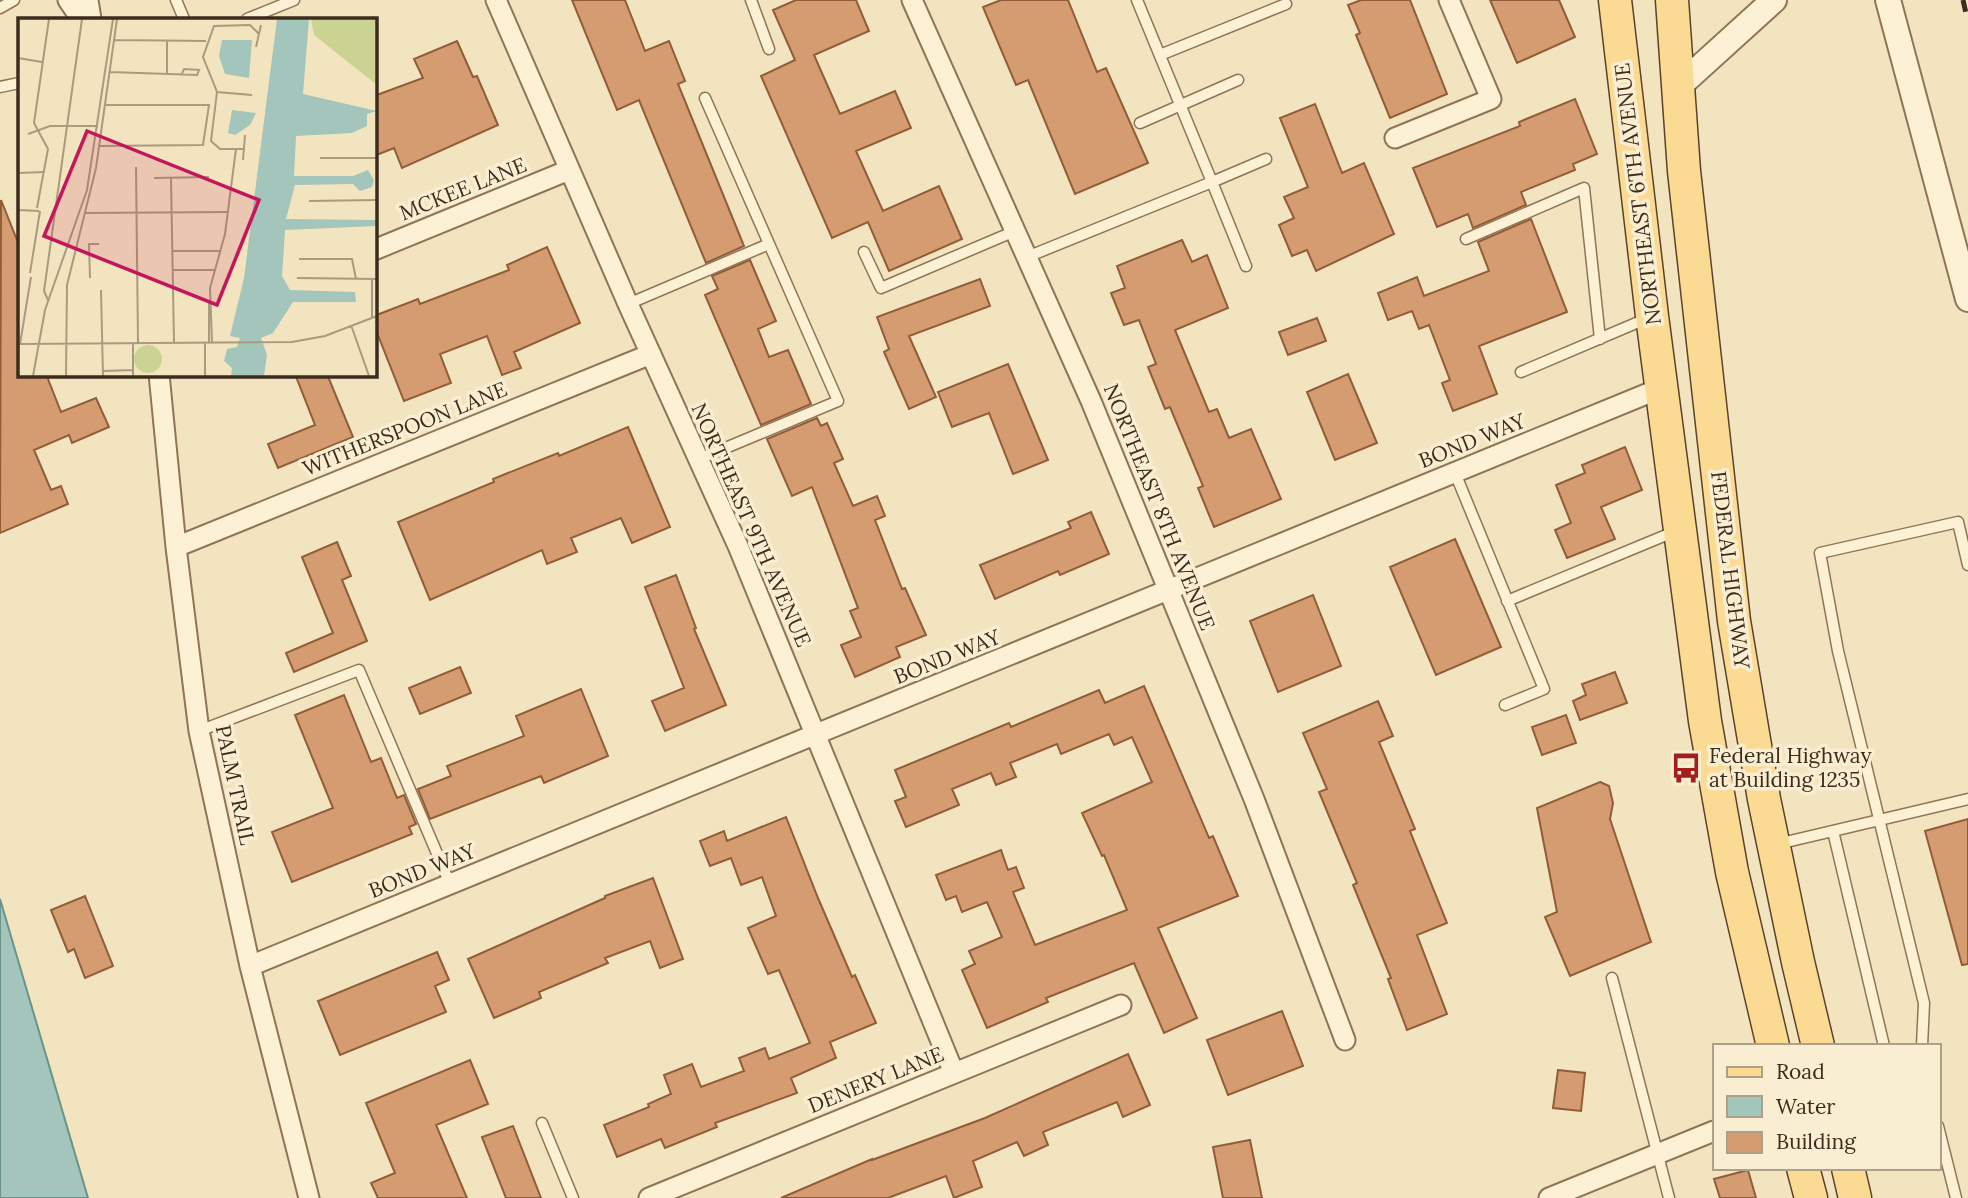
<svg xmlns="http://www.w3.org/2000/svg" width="1968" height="1198" viewBox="0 0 1968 1198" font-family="Lora,serif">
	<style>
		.water { fill: #a3c5bb; stroke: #69948a; stroke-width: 2 }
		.building { fill: #d69c71; stroke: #915c38; stroke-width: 2 }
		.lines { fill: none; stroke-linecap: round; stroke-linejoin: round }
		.service-casing { stroke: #8f7455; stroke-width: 13 }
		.minor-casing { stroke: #8f7455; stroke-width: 23 }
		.tertiary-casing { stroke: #8f7455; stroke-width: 28 }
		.primary-casing { stroke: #5c422a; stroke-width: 35 }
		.service { stroke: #fdf1d5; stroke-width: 10 }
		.minor { stroke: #fdf1d5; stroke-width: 19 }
		.tertiary { stroke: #fdf1d5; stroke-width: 24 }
		.primary { stroke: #fbdb93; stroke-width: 32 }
		.rail { stroke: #3c2c1c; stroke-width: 5; stroke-dasharray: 12 12; stroke-linecap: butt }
		.labels { text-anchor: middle; stroke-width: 7; stroke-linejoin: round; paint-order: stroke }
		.street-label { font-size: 21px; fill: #3c2c1c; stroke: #f9eed1 }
		.poi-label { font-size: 21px; fill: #3c2c1c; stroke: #f9eed1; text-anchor: start }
		.inset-road { fill: none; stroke: #aa9a7e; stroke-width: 2 }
		.view { fill: #c2185b; fill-opacity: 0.15; stroke: #c2185b; stroke-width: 3.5 }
		.inset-edge { fill: none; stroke: #3c2c1c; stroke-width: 3.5 }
	</style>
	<rect width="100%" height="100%" fill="#f3e4c0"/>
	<!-- water -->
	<path class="water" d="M0 899 88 1198H0Z"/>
	<!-- building -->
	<path class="building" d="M572 0H625L645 51 669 41 685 81 678 84 744 246 706 263 639 100 617 110Z
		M796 0H856L869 31 814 55 840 114 895 91 911 128 856 151 883 211 939 186 962 239 889 271 868 222 832 238 761 76 795 60 773 10Z
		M1001 0H1068L1097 72 1106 68 1148 163 1075 194 1028 80 1016 85 983 7Z
		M1361 0H1410L1447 94 1390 118 1356 35 1360 33 1348 5Z
		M1490 0H1559L1575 37 1517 63Z
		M457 41 473 77 477 76 498 125 402 168 394 148 374 156V96L423 78 414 59Z
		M1575 99 1597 154 1573 164 1575 170 1521 192 1526 205 1473 228 1468 214 1437 227 1413 168 1520 126 1519 122Z
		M1315 104 1342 173 1364 163 1394 234 1316 271 1307 250 1292 256 1279 225 1294 218 1284 197 1308 187 1280 118Z
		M1 200 19 245V374H46L61 412 96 398 109 427 72 443 69 435 34 450 51 490 61 486 68 504 0 533Z
		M1531 219 1567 312 1479 346 1497 394 1453 411 1442 383 1450 380 1429 325 1419 329 1412 311 1388 320 1378 293 1417 277 1424 296 1489 271 1478 242Z
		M1182 240 1192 262 1207 255 1228 308 1175 330 1209 412 1217 409 1229 438 1251 429 1281 499 1214 527 1198 488 1203 486 1170 407 1165 409 1148 367 1156 364 1139 320 1124 325 1111 293 1125 288 1117 266Z
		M547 247 580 323 514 352 521 368 502 375 487 336 440 354 451 383 404 401 374 325V316L418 299 420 304 509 270 507 265Z
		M750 260 776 321 758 329 769 357 788 350 811 404 761 425 705 295 718 289 712 276Z
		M980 279 990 306 909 336 936 397 909 409 884 352 889 349 877 317Z
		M1317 318 1326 341 1288 355 1279 332Z
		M1008 364 1048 460 1013 474 989 413 952 427 938 392Z
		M295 374H327L353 437 278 468 268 444 315 425Z
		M1348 374 1377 443 1335 460 1307 392Z
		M817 418 821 426 827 423 843 459 834 463 853 506 877 496 885 516 875 520 902 589 905 588 926 635 896 647 900 657 855 677 841 645 861 637 850 611 858 608 812 487 792 496 767 439Z
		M628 427 670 527 632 543 621 518 571 538 577 552 547 564 542 550 430 600 398 522 494 482 493 479 558 453 559 456Z
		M1625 447 1642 490 1601 507 1615 539 1567 558 1555 530 1571 523 1556 485 1585 473 1582 465Z
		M1091 512 1109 554 1060 575 1058 571 995 599 980 565 1071 528 1068 522Z
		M1455 539 1501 647 1436 675 1390 567Z
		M337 542 351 576 342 580 367 641 294 672 286 653 333 633 302 557Z
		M676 575 696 628 694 629 726 705 665 731 652 701 684 688 645 587Z
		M1313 595 1341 666 1278 692 1250 621Z
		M460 667 471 693 420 714 409 688Z
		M1615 672 1627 703 1580 720 1573 701 1586 695 1582 684Z
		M1144 686 1209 838 1213 836 1238 896 1158 928 1197 1018 1164 1033 1134 963 1046 998 1048 1002 987 1028 962 970 975 964 969 951 1002 937 987 902 962 912 956 896 946 900 936 875 1001 850 1008 870 1016 867 1024 888 1013 892 1035 945 1127 910 1104 855 1102 856 1082 813 1152 782 1132 737 1114 745 1109 734 1061 754 1057 744 1010 763 1016 777 996 785 991 773 952 789 959 805 906 827 895 801 906 797 895 770 1009 723 1011 727 1099 690 1105 703Z
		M581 689 608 756 544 783 541 776 430 819 418 789 451 776 447 766 524 736 516 716Z
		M344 695 371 762 381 758 397 798 404 795 416 824 409 827 412 834 292 882 272 832 333 808 295 715Z
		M1378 701 1393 736 1379 742 1415 829 1410 831 1447 923 1417 935 1447 1014 1407 1030 1388 979 1391 978 1353 885 1357 883 1319 792 1327 789 1303 733Z
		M1566 715 1576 743 1542 755 1532 727Z
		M1600 782 1609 786 1613 803 1610 819 1651 942 1570 976 1545 917 1557 912 1537 808Z
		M786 817 818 898 852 977 855 975 876 1023 830 1042 836 1058 791 1078 797 1093 715 1123 717 1127 665 1148 661 1139 617 1157 604 1125 649 1107 648 1104 671 1094 664 1075 692 1064 701 1087 744 1071 739 1058 765 1048 769 1059 810 1043 779 970 768 974 748 928 776 916 762 877 741 885 731 858 710 866 700 841 724 831 727 841Z
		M1968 819V964L1962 965 1925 831Z
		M653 878 683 959 660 968 650 941 605 958 608 963 539 992 541 998 494 1018 468 959 605 898V896Z
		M85 896 113 966 85 978 74 949 68 952 51 910Z
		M437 952 449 980 435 986 446 1012 340 1055 318 1001Z
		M1282 1011 1303 1066 1228 1095 1207 1040Z
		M1128 1054 1150 1105 1123 1117 1117 1102 1043 1132 1048 1145 1024 1156 1017 1142 973 1161 982 1187 954 1198 946 1176 888 1198H781L872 1159V1160L985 1118Z
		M470 1060 488 1104 436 1125 467 1198H378L371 1183 395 1173 366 1103Z
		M1558 1070 1585 1073 1581 1111 1553 1108Z
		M513 1126 541 1198H506L482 1137Z
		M1250 1140 1262 1198H1223L1213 1147Z
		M1748 1170 1756 1198H1720L1714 1179Z"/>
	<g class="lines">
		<!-- service casing -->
		<g class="service-casing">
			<path id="service" d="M176 0 184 19
				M751 0 769 49
				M1137 0 1212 182 1266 159
				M0 8 14 0
				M247 19 294 0
				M1160 55 1286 4
				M0 87 19 83
				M1140 123 1238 80
				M1466 239 1584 188 1600 339
				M864 252 881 288 1015 231
				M1027 257 1212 182 1246 266
				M628 304 769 244
				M1521 372 1648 318
				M699 459 838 401 705 98
				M1455 473 1544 689 1505 705
				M1507 601 1676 531
				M199 731 359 670 450 884
				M1833 831 1884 1046
				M1778 844 1968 799
				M1612 978 1669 1198
				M1922 1046 1924 1003 1838 651 1820 553 1958 522 1968 565
				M542 1123 573 1198
				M1938 1126 1956 1198"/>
		</g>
		<!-- minor casing -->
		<g class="minor-casing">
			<path id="minor" d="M68 0 81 19
				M88 0 91 19
				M496 0 628 304 738 546 954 1073
				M912 0 1091 401 1254 799 1345 1040
				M1395 138 1491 99 1449 0
				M374 250 569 170
				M159 374 176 547 199 731 250 966 309 1198
				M176 547 651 354
				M250 966 1661 388
				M649 1198 1121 1005
				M1549 1198 1714 1131"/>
		</g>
		<!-- tertiary casing -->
		<g class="tertiary-casing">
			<path id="tertiary" d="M1888 0 1968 299
				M1677 88 1774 0"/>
		</g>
		<!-- primary casing -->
		<g class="primary-casing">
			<path id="primary" d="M1615 0 1652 316 1705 721 1732 872 1773 1046
				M1672 0 1684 171 1734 621 1764 799 1798 962 1818 1046
				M1803 1168 1811 1198
				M1848 1168 1855 1198"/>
		</g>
		<!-- service -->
		<use href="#service" class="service"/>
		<!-- minor -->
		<use href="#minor" class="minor"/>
		<!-- tertiary -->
		<use href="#tertiary" class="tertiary"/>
		<!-- primary -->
		<use href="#primary" class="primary"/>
		<!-- rail -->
		<path class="rail" d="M1963 0 1968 22"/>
	</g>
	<!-- icons -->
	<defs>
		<g id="bus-bare" transform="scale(2.415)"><path d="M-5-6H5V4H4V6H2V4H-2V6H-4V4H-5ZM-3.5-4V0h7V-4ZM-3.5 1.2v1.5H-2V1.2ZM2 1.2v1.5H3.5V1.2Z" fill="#a51e1e" stroke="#f9eed1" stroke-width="2.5" paint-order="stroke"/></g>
	</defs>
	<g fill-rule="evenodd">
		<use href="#bus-bare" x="1686" y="768"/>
	</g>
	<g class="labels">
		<!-- street labels -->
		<g class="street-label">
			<text transform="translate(463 189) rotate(-22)" y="7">MCKEE LANE</text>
			<text transform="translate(1638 194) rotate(-97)" y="7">NORTHEAST 6TH AVENUE</text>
			<text transform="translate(405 429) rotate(-22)" y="7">WITHERSPOON LANE</text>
			<text transform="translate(1472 441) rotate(-22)" y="7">BOND WAY</text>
			<text transform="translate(1159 507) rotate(68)" y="7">NORTHEAST 8TH AVENUE</text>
			<text transform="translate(751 525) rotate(66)" y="7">NORTHEAST 9TH AVENUE</text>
			<text transform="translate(1730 570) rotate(83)" y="7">FEDERAL HIGHWAY</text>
			<text transform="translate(947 657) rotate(-22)" y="7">BOND WAY</text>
			<text transform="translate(235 785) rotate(78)" y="7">PALM TRAIL</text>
			<text transform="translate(422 871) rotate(-22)" y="7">BOND WAY</text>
			<text transform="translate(876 1080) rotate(-22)" y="7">DENERY LANE</text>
		</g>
		<!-- poi labels -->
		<g class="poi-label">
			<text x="1709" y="763">Federal Highway<tspan x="1709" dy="24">at Building 1235</tspan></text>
		</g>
	</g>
	<!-- overview -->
	<g transform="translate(18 18)">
		<rect width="359" height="359" fill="#f3e4c0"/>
		<path d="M293 1H359V67L296 17ZM116 341a14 14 0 1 1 28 0a14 14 0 1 1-28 0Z" fill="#cbd393"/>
		<path d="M259 1H291L285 76 359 93 349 96V108L334 115 278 118 276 158H335L350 152 356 162 354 169 342 173 335 166 277 167 268 201 359 202 358 208 267 212 264 258 272 272 337 274 338 284H275L255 315 243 320 249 337 246 358H213L214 350 206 343 209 331 219 329 222 320 212 318 226 260ZM204 22H234L231 60 207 56 201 38ZM214 92 238 95 232 107 217 117 210 115Z" fill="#a3c5bb"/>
		<path class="inset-road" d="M96 22 188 23M149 23V55M238 29 243 7M0 40 24 44M92 54 179 57 181 52 166 51 164 56M199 74 234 77M10 116 32 108H80M81 128 185 127 191 87H87M225 131H202L193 123 199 74 185 39 196 8 232 7 241 16M302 140H359M225 142 227 117M118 149 120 325M0 155 27 154M136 160 191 159M153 160 156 325M291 183 359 182M19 190 30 131 16 105 31 1M0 192 21 193M67 195 211 194M154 233H203M281 241H334L338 261M155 252H197M12 255 22 193M72 260 71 226H81M279 260 359 261M354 261V299M83 272 85 358M30 282 26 273 64 1M333 307 351 358M191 324V283M194 324 192 270 207 216 218 131M115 325V358M0 326 274 324 307 318 359 298M2 326 13 259M85 353 115 352M15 358 27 292 69 172 95 1M48 358 49 267 78 150 99 1M187 358V325"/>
		<path class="view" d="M69 113 241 182 199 287 26 218Z"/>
		<rect width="359" height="359" class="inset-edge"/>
	</g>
	<!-- legend -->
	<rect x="1713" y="1044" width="228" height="126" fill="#f9eed1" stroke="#ada089" stroke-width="2"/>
	<rect x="1727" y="1067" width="35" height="10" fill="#fbdb93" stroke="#ada089" stroke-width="2"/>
	<text x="1776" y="1079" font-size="21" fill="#3c2c1c">Road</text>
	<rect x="1727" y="1096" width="35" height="21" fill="#a3c5bb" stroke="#ada089" stroke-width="2"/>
	<text x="1776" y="1114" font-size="21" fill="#3c2c1c">Water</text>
	<rect x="1727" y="1132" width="35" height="21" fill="#d69c71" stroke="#ada089" stroke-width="2"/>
	<text x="1776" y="1149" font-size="21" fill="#3c2c1c">Building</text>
</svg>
